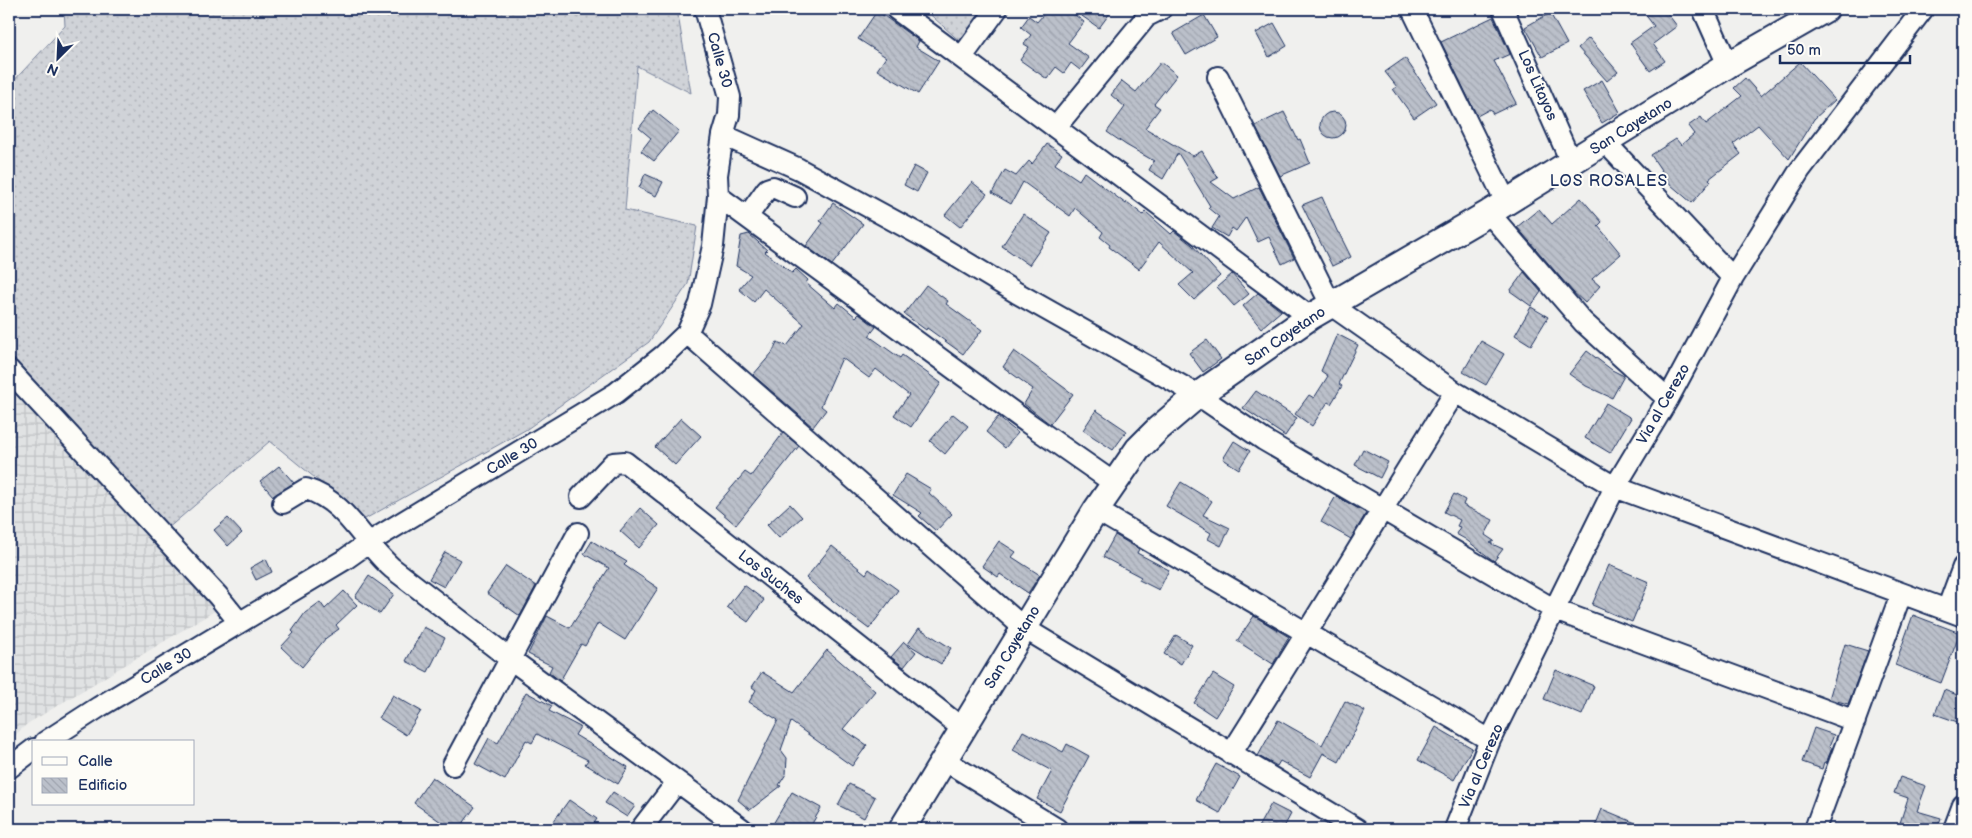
<svg xmlns="http://www.w3.org/2000/svg" width="1972" height="838" viewBox="0 0 1972 838" font-family="'Balsamiq Sans',sans-serif">
	<style>
		.industrial { fill: url(#industrial-grid) }
		.grass { fill: url(#grass-dots); stroke: #76819b }
		.building { fill: url(#building-back-hatch); stroke: #1b2f5e }
		.lines { fill: none; stroke-linecap: round; stroke-linejoin: round }
		.minor-casing { stroke: #1b2f5e; stroke-width: 24 }
		.major-casing { stroke: #1b2f5e; stroke-width: 29 }
		.minor { stroke: #fdfcf7; stroke-width: 20 }
		.major { stroke: #fdfcf7; stroke-width: 25 }
		.labels { text-anchor: middle; stroke-width: 4; stroke-linejoin: round; paint-order: stroke }
		.street-label { font-size: 15px; fill: #1b2f5e; stroke: #fdfcf7 }
		.neighbourhood-label { font-size: 16px; letter-spacing: 1px; fill: #1b2f5e; stroke: #fdfcf7 }
	</style>
	<defs>
		<pattern id="industrial-grid" width="8" height="8" patternUnits="userSpaceOnUse" patternTransform="scale(1.25)"><rect width="8" height="8" fill="#e0e2e3"/><path d="M0 4h8M4 0v8" fill="none" stroke="#c0c2c5"/></pattern>
		<pattern id="grass-dots" width="8" height="8" patternUnits="userSpaceOnUse" patternTransform="scale(1.25)"><rect width="8" height="8" fill="#d0d3d8"/><path d="M2 2h.1M6 6h.1" fill="none" stroke="#b2b5bc" stroke-width="1.8" stroke-linecap="round"/></pattern>
		<pattern id="building-back-hatch" width="6" height="6" patternUnits="userSpaceOnUse" patternTransform="scale(1.25)"><rect width="6" height="6" fill="#bbc0ca"/><path d="M-1 5l2 2M0 0l6 6M5-1l2 2" fill="none" stroke="#a0a5b0"/></pattern>
	</defs>
	<rect width="100%" height="100%" fill="#f0f0ee"/>
	<filter id="ink" filterUnits="userSpaceOnUse"><feTurbulence type="fractalNoise" baseFrequency=".02" numOctaves="2"/><feDisplacementMap in="SourceGraphic" scale="10" xChannelSelector="R" yChannelSelector="G"/><feConvolveMatrix kernelMatrix="1 2 1 2 8 2 1 2 1" color-interpolation-filters="sRGB"/></filter>
	<g filter="url(#ink)">
		<!-- industrial -->
		<path class="industrial" d="M9 384 223 606 27 724 9 741Z"/>
		<!-- grass -->
		<path class="grass" d="M64 9H677L691 93 637 66 625 210 697 226 688 284 649 342 527 429 365 519 270 441 167 529 9 358V86L65 26Z
			M924 9H989L964 45Z"/>
		<!-- building -->
		<path class="building" d="M1048 9H1067L1084 22 1068 43 1089 58 1080 70 1071 63 1064 73 1056 67 1047 79 1020 60 1029 47 1024 44 1031 35 1021 27 1029 16 1037 22Z
			M1072 9H1113L1099 28Z
			M1641 9H1664L1677 26 1653 44 1665 61 1650 71 1630 43 1654 26Z
			M877 11 919 41 916 47 939 61 918 94 877 70 886 57 858 39Z
			M1550 13 1567 44 1542 57 1525 27Z
			M1204 15 1217 37 1186 55 1173 33Z
			M1493 17 1510 54 1494 61 1516 103 1493 114 1490 109 1477 116 1441 42Z
			M1274 23 1287 46 1269 57 1256 33Z
			M1589 38 1618 72 1607 81 1578 48Z
			M1405 58 1436 103 1414 118 1393 89 1397 87 1385 72Z
			M1161 62 1177 75 1154 104 1160 108 1145 128 1193 156 1202 151 1218 178 1211 182 1234 199 1259 187 1294 258 1282 264 1269 237 1258 242 1246 217 1236 231 1232 228 1227 237 1212 228 1219 217 1208 208 1210 206 1178 153 1163 179 1149 170 1154 161 1126 145 1107 132 1125 107 1111 95 1122 81 1136 92Z
			M1800 62 1835 100 1814 119 1789 159 1758 125 1733 144 1741 154 1709 179 1711 181 1692 203 1671 185 1651 155 1676 139 1681 145 1694 134 1688 126 1701 117 1706 124 1742 96 1734 88 1745 78 1761 96Z
			M1602 80 1620 112 1602 123 1583 91Z
			M653 110 679 131 654 161 641 151 651 138 639 128Z
			M1320 125a13 13 0 1 1 26 0a13 13 0 1 1-26 0Z
			M1284 112 1298 140 1300 139 1310 163 1280 176 1255 126Z
			M1047 144 1062 154 1055 164 1079 180 1084 172 1126 204 1127 202 1143 215 1146 212 1171 234 1174 231 1192 245 1220 276 1194 300 1179 285 1193 273 1159 242 1139 269 1109 247 1110 245 1100 237 1103 232 1075 208 1070 216 1023 182 1011 204 992 193 1005 170 1016 176 1029 161 1032 164Z
			M914 166 927 173 917 192 904 185Z
			M645 174 663 182 656 196 639 188Z
			M972 182 987 194 960 227 945 215Z
			M1322 197 1338 233H1339L1351 257 1332 266 1302 205Z
			M1581 198 1602 222 1598 226 1621 254 1592 279 1600 286 1585 303 1573 292 1517 227 1539 209 1552 224Z
			M833 203 863 224 832 265 806 246 823 223 820 221Z
			M1023 214 1051 233 1029 265 1002 246Z
			M749 234 767 250 765 252 792 273 796 269 808 280 806 283 835 308 839 303 856 317 859 314 876 327 869 336 900 358 902 355 941 383 911 427 894 415 909 395 876 369 869 378 842 358 821 406 826 410 813 427 753 375 772 353 777 342 787 346 804 324 764 289 754 302 739 289 751 275 736 266 741 236Z
			M1524 272 1541 292 1531 306 1510 291Z
			M1232 274 1249 294 1234 306 1217 287Z
			M926 285 948 301 946 304 982 330 963 354 927 328 926 330 904 314Z
			M1258 293 1281 311 1261 328 1243 306Z
			M1531 307 1548 317 1531 345 1515 335Z
			M1337 334 1358 345 1339 384 1342 386 1331 404 1328 402 1312 426 1295 414 1309 395 1314 398 1328 376 1321 371Z
			M1207 340 1221 359 1203 372 1189 353Z
			M1481 341 1504 354 1486 385 1463 372Z
			M1014 351 1073 394 1050 424 1024 404 1033 389 1003 367Z
			M1587 351 1612 370 1624 376 1612 398 1586 386 1569 374Z
			M1256 391 1297 418 1285 436 1243 408Z
			M1606 403 1631 418 1610 453 1585 438Z
			M1096 410 1127 431 1113 450 1083 430Z
			M953 414 968 426 945 454 930 441Z
			M998 417 1018 433 1005 448 986 432Z
			M681 418 701 436 675 465 655 447Z
			M783 433 799 446 736 525 715 507 745 472 751 476Z
			M1234 441 1250 451 1239 469 1223 459Z
			M1363 449 1388 462 1380 478 1355 465Z
			M279 466 294 483 273 496 260 481Z
			M906 474 931 489 929 493 952 514 936 531 919 516 922 513 893 495Z
			M1181 482 1212 501 1203 515 1230 528 1221 546 1208 539 1211 533 1166 506Z
			M1454 494 1465 500 1463 505 1493 520 1485 535 1494 541 1490 543 1503 549 1494 561 1465 539 1456 534 1460 527 1457 526 1460 520 1444 512Z
			M1336 496 1366 513 1351 539 1321 522Z
			M790 504 802 517 779 538 767 525Z
			M640 508 659 525 639 548 620 531Z
			M228 518 242 533 228 546 214 530Z
			M1115 535 1139 549 1137 553 1169 570 1159 590 1139 580 1141 577 1103 557Z
			M592 541 627 562 624 565 658 588 625 640 598 623 585 646 581 644 560 681 549 672 552 666 528 654 547 616 570 628 609 568 584 554Z
			M999 541 1016 552 1012 557 1040 575 1028 593 1000 574 998 577 982 566Z
			M832 546 866 574 869 569 898 590 869 629 845 611 806 578Z
			M445 552 460 560 444 587 429 579Z
			M266 559 272 572 256 580 250 568Z
			M1609 565 1649 582 1632 622 1592 605Z
			M506 566 536 586 520 616 487 593Z
			M369 576 394 594 380 614 355 597Z
			M744 585 764 600 748 622 727 607Z
			M344 591 357 605 336 625 339 629 326 638 302 667 281 647 294 633 292 631 305 613 320 602 325 609Z
			M1913 615 1960 633 1941 683 1895 665Z
			M1254 616 1289 637 1273 664 1237 641Z
			M424 627 445 638 428 672 406 661Z
			M919 628 951 648 941 664 908 644Z
			M1176 635 1192 645 1181 664 1164 654Z
			M904 642 916 652 904 667 891 657Z
			M1845 644 1868 651 1848 704 1829 699Z
			M827 650 875 691 843 729 867 745 852 766 791 722 781 750 787 758 786 774 779 785 781 786 750 810 738 800 778 720 749 702 756 690 752 687 762 672 794 692Z
			M1556 670 1594 686 1582 715 1544 699Z
			M1213 674 1234 687 1215 717 1194 703Z
			M1944 690 1963 697V724L1935 714Z
			M526 692 552 706 549 711 580 727 575 735 628 767 618 784 585 764 588 760 537 734 532 743 526 740 505 780 475 764 489 738 498 743Z
			M393 695 421 711 406 735 379 718Z
			M1345 701 1365 711 1339 762 1323 753 1310 777 1280 761 1277 766 1258 756 1278 720 1322 745Z
			M1436 727 1472 748 1454 780 1418 760Z
			M1814 728 1834 735 1829 747 1832 748 1826 763 1824 762 1822 769 1802 762Z
			M1023 731 1063 752 1067 744 1089 756 1060 811 1037 799 1052 771 1013 750Z
			M1216 764 1240 777 1220 813 1196 800Z
			M432 777 475 807 459 829H451L414 803Z
			M1900 777 1926 786 1917 811 1941 818 1937 829H1898L1908 798 1894 793Z
			M849 784 875 797 864 818 838 805Z
			M613 792 635 806 627 817 605 803Z
			M792 792 821 808 809 829H770Z
			M569 800 597 819 590 829H548Z
			M1271 804 1291 814 1283 829H1257Z
			M1602 809 1650 829H1594Z"/>
		<g class="lines">
			<!-- minor casing -->
			<g class="minor-casing">
				<path id="minor" d="M896 9 1310 317
					M1412 9 1506 202
					M1503 9 1571 162
					M1703 9 1728 65
					M962 57 997 9
					M1218 77 1331 305 1455 392 1615 487 1963 616
					M1056 127 1147 16 1161 9
					M723 135 799 169 924 237 1017 293 1198 395 1264 440 1555 610 1855 721
					M1605 142 1733 278
					M718 196 1028 423 1114 483
					M1489 213 1583 322 1668 399
					M747 217 767 189 773 187 795 197
					M687 333 1024 628 1357 829
					M9 370 218 596 239 622
					M581 497 613 463 625 462 963 729
					M283 503 306 489C346 501 362 542 392 568L509 658 742 829
					M1096 510 1490 740
					M1947 610 1963 567
					M45 742 99 707 344 560 368 543 616 393 664 355 687 333 700 304 713 246 718 196 717 175 723 135 729 115 730 97 705 9
					M1231 754C1307 634 1380 512 1455 392
					M944 760 1057 829
					M453 765 578 533
					M9 768 34 749
					M641 829 677 782
					M1455 829 1490 740 1615 487 1668 399 1733 278 1800 170 1923 9
					M1815 829 1901 594
					M1954 829 1963 805"/>
			</g>
			<!-- major casing -->
			<g class="major-casing">
				<path id="major" d="M902 829 1096 510 1138 449 1158 429 1198 395 1310 317 1489 213 1728 65 1826 9"/>
			</g>
			<!-- minor -->
			<use href="#minor" class="minor"/>
			<!-- major -->
			<use href="#major" class="major"/>
		</g>
	</g>
	<g class="labels">
		<!-- street labels -->
		<g class="street-label">
			<text transform="translate(720 60) rotate(74)" y="5">Calle 30</text>
			<text transform="translate(1538 85) rotate(66)" y="5">Los Litayos</text>
			<text transform="translate(1631 126) rotate(-32)" y="5">San Cayetano</text>
			<text transform="translate(1285 336) rotate(-34)" y="5">San Cayetano</text>
			<text transform="translate(1663 404) rotate(-60)" y="5">Via al Cerezo</text>
			<text transform="translate(512 456) rotate(-31)" y="5">Calle 30</text>
			<text transform="translate(771 577) rotate(38)" y="5">Los Suches</text>
			<text transform="translate(1012 647) rotate(-59)" y="5">San Cayetano</text>
			<text transform="translate(166 666) rotate(-31)" y="5">Calle 30</text>
			<text transform="translate(1481 766) rotate(-67)" y="5">Via al Cerezo</text>
		</g>
		<!-- neighbourhood labels -->
		<g class="neighbourhood-label">
			<text x="1609" y="186">LOS ROSALES</text>
		</g>
	</g>
	<!-- margin -->
	<rect width="1972" height="838" fill="none" stroke="#fdfcf7" stroke-width="30"/>
	<rect x="15" y="15" width="1942" height="808" fill="none" stroke="#1b2f5e" stroke-width="2" filter="url(#ink)"/>
	<!-- legend -->
	<rect x="32" y="740" width="162" height="65" fill="#fdfcf7" stroke="#a3aaba"/>
	<rect x="42" y="757" width="25" height="8" fill="#fdfcf7" stroke="#a3aaba"/>
	<text x="78" y="766" font-size="15" fill="#1b2f5e">Calle</text>
	<rect x="42" y="778" width="25" height="15" fill="url(#building-back-hatch)" stroke="#a3aaba"/>
	<text x="78" y="790" font-size="15" fill="#1b2f5e">Edificio</text>
	<!-- north arrow -->
	<g transform="translate(58 58) rotate(204)" stroke="#fdfcf7" stroke-width="4" paint-order="stroke">
	<path d="M0-4L9 19L0 12L-9 19Z" fill="#1b2f5e"/>
	<text y="-8" font-size="14" font-weight="bold" text-anchor="middle" fill="#1b2f5e">N</text>
	</g>
	<!-- scale -->
	<path d="M1780 55v8h130v-8" fill="none" stroke="#1b2f5e" stroke-width="2.5"/>
	<text x="1787" y="55" font-size="15" fill="#1b2f5e" stroke="#fdfcf7" stroke-width="4" paint-order="stroke">50 m</text>
</svg>
